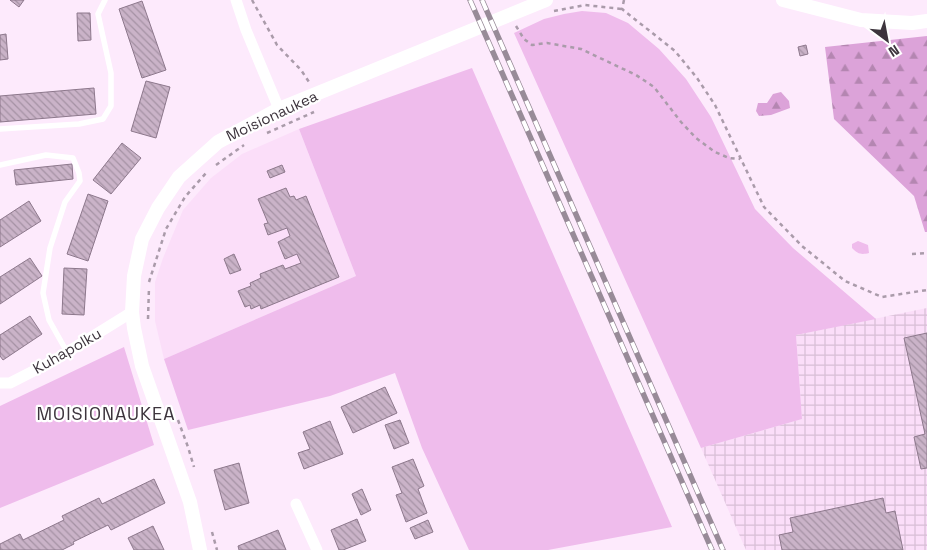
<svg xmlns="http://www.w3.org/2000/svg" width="927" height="550" viewBox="0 0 927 550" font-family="'Space Grotesk',sans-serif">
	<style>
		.built { fill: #fbdef9 }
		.industrial { fill: url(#industrial-grid) }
		.green { fill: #efbcec }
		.forest { fill: url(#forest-firs) }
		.building { fill: url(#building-back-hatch); stroke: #8d788c }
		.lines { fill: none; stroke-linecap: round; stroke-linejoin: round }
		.path { stroke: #aa9baa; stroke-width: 2.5; stroke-dasharray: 4 4; stroke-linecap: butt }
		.service { stroke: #fff; stroke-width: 5.5 }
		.minor { stroke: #fff; stroke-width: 11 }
		.tertiary { stroke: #fff; stroke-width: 14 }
		.rail-casing { stroke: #988b98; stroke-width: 5.5 }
		.rail { stroke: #fff; stroke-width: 4; stroke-dasharray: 11; stroke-linecap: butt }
		.labels { text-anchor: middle; stroke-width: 4.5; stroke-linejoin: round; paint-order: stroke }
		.street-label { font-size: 15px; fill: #3d343d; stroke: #fff }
		.quarter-label { font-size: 18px; letter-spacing: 1px; fill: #3d343d; stroke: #fff }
	</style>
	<defs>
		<pattern id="industrial-grid" width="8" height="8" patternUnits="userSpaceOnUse" patternTransform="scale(1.25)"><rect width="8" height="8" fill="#fbdef9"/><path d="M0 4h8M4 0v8" fill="none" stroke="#d8bfd6"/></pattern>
		<pattern id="forest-firs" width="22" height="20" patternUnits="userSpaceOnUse" patternTransform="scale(1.25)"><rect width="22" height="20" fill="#dca3d9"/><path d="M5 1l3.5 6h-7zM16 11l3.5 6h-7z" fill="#b486b1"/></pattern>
		<pattern id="building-back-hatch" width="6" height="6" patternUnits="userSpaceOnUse" patternTransform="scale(1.25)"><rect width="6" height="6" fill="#cab3c8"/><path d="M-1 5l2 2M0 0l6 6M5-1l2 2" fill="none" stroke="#a592a4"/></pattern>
	</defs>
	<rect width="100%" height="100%" fill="#fdeafc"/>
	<!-- built -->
	<path class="built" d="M299 129 356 276 164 359 155 321V282L163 258 183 210 211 178 242 154Z"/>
	<!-- industrial -->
	<path class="industrial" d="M927 308V550H746L701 448 802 419 796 335Z"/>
	<!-- green -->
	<path class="green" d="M582 11 606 13 628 23 659 49 686 79 711 117 755 209 793 248 876 319 796 335 802 419 701 448 514 33 544 19 564 14Z
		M472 68 672 527 548 550H469L422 448 395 373 330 396 188 430 164 359 356 276 299 129Z
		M858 241 868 245 869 253C861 255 858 254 852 248V244Z
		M124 347 154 445 0 508V406Z"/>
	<!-- forest -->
	<path class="forest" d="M927 36V232H925L914 196 834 119 825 47Z
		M781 92 789 101 790 108 771 115 759 116 756 111 758 103H767L773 94Z"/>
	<!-- building -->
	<path class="building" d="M10 0H24L19 7Z
		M142 1 166 70 142 78 119 9Z
		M77 13H90L91 40 78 41Z
		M6 34 8 59 0 60V35Z
		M806 45 808 54 800 56 798 47Z
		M146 81 170 87 156 138 131 131Z
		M94 88 96 114 0 122V96Z
		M122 143 141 158 111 194 93 180Z
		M72 164 73 179 16 185 14 170Z
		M282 165 285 172 270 178 267 171Z
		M286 188 290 197 294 196 296 200 306 196 339 277 261 309 260 305 251 309 250 305 245 307 238 291 251 286 250 283 261 278 260 274 283 265 285 269 301 263 297 254 285 259 278 242 290 236 287 228 268 235 264 224 268 223 258 199Z
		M88 194 108 201 88 261 67 254Z
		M29 201 41 221 0 247V220Z
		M234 254 241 270 230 274 224 259Z
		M30 258 42 276 0 304V277Z
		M64 268 87 269 84 315 62 314Z
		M30 316 42 334 3 360 0 356V335Z
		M927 333V468L921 469 914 437 925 434 904 338Z
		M385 387 397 413 353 433 341 407Z
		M400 420 409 443 394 449 385 425Z
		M330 421 343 454 304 469 298 453 310 449 303 432Z
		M413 459 424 486 418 489 427 513 406 522 396 495 402 493 392 467Z
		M239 463 249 503 225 510 214 470Z
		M154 479 165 503 111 530 108 525 73 542 74 544 62 550H0V544L20 534 23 540 64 520 62 516 99 498 102 504Z
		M362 489 371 510 361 515 352 494Z
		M883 498 886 513 895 511 903 550H782L779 535 793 532 790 518Z
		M357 519 366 541 343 550H339L331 530Z
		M428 520 433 532 415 539 410 528Z
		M153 526 164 550H134L128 538Z
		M278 530 286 550H239L238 546Z"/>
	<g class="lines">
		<!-- path -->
		<path class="path" d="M252 0 277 45 301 70 309 82
			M624 0 622 9 675 51 697 78 715 105 764 207 802 246 845 281 882 297 927 290
			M554 11 585 5 622 9
			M516 26 524 39 532 45 547 43 581 49 636 75 654 87 681 122 696 138 715 152 729 158 740 159
			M267 133 314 112
			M216 165 244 145
			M912 254 927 253
			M149 282 166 229 185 197 206 173
			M148 319 149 287
			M178 420 188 447 194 467
			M212 532 217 550"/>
		<!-- service -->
		<path class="service" d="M0 129 79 124 103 119 111 106V73L98 14 105 0
			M0 165 46 155 73 158 79 173 80 181 65 202 50 248 43 293 49 320 67 352"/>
		<!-- minor -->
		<path class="minor" d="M236 0 246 30 279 109
			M0 383H10L53 361 132 312
			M296 504 317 550"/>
		<!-- tertiary -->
		<path class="tertiary" d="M783 0 861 20 912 23 927 21
			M200 550 190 502 142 366 134 328 132 312 134 276 142 239 158 208 179 177 218 142 279 109 546 0"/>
		<!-- rail casing -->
		<g class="rail-casing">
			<path id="rail" d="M470 0 712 550
				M482 0 723 550"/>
		</g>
		<!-- rail -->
		<use href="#rail" class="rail"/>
	</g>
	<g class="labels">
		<!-- street labels -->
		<g class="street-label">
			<text transform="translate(272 116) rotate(-25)" y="5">Moisionaukea</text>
			<text transform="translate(67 351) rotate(-30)" y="5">Kuhapolku</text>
		</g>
		<!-- quarter labels -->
		<g class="quarter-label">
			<text x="106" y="420">MOISIONAUKEA</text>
		</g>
	</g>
	<!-- north arrow -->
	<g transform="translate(887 40) rotate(148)" stroke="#ffffff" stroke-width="4" paint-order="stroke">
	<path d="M0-4L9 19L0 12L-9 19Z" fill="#3d343d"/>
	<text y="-8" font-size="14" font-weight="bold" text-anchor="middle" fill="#3d343d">N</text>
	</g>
</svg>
